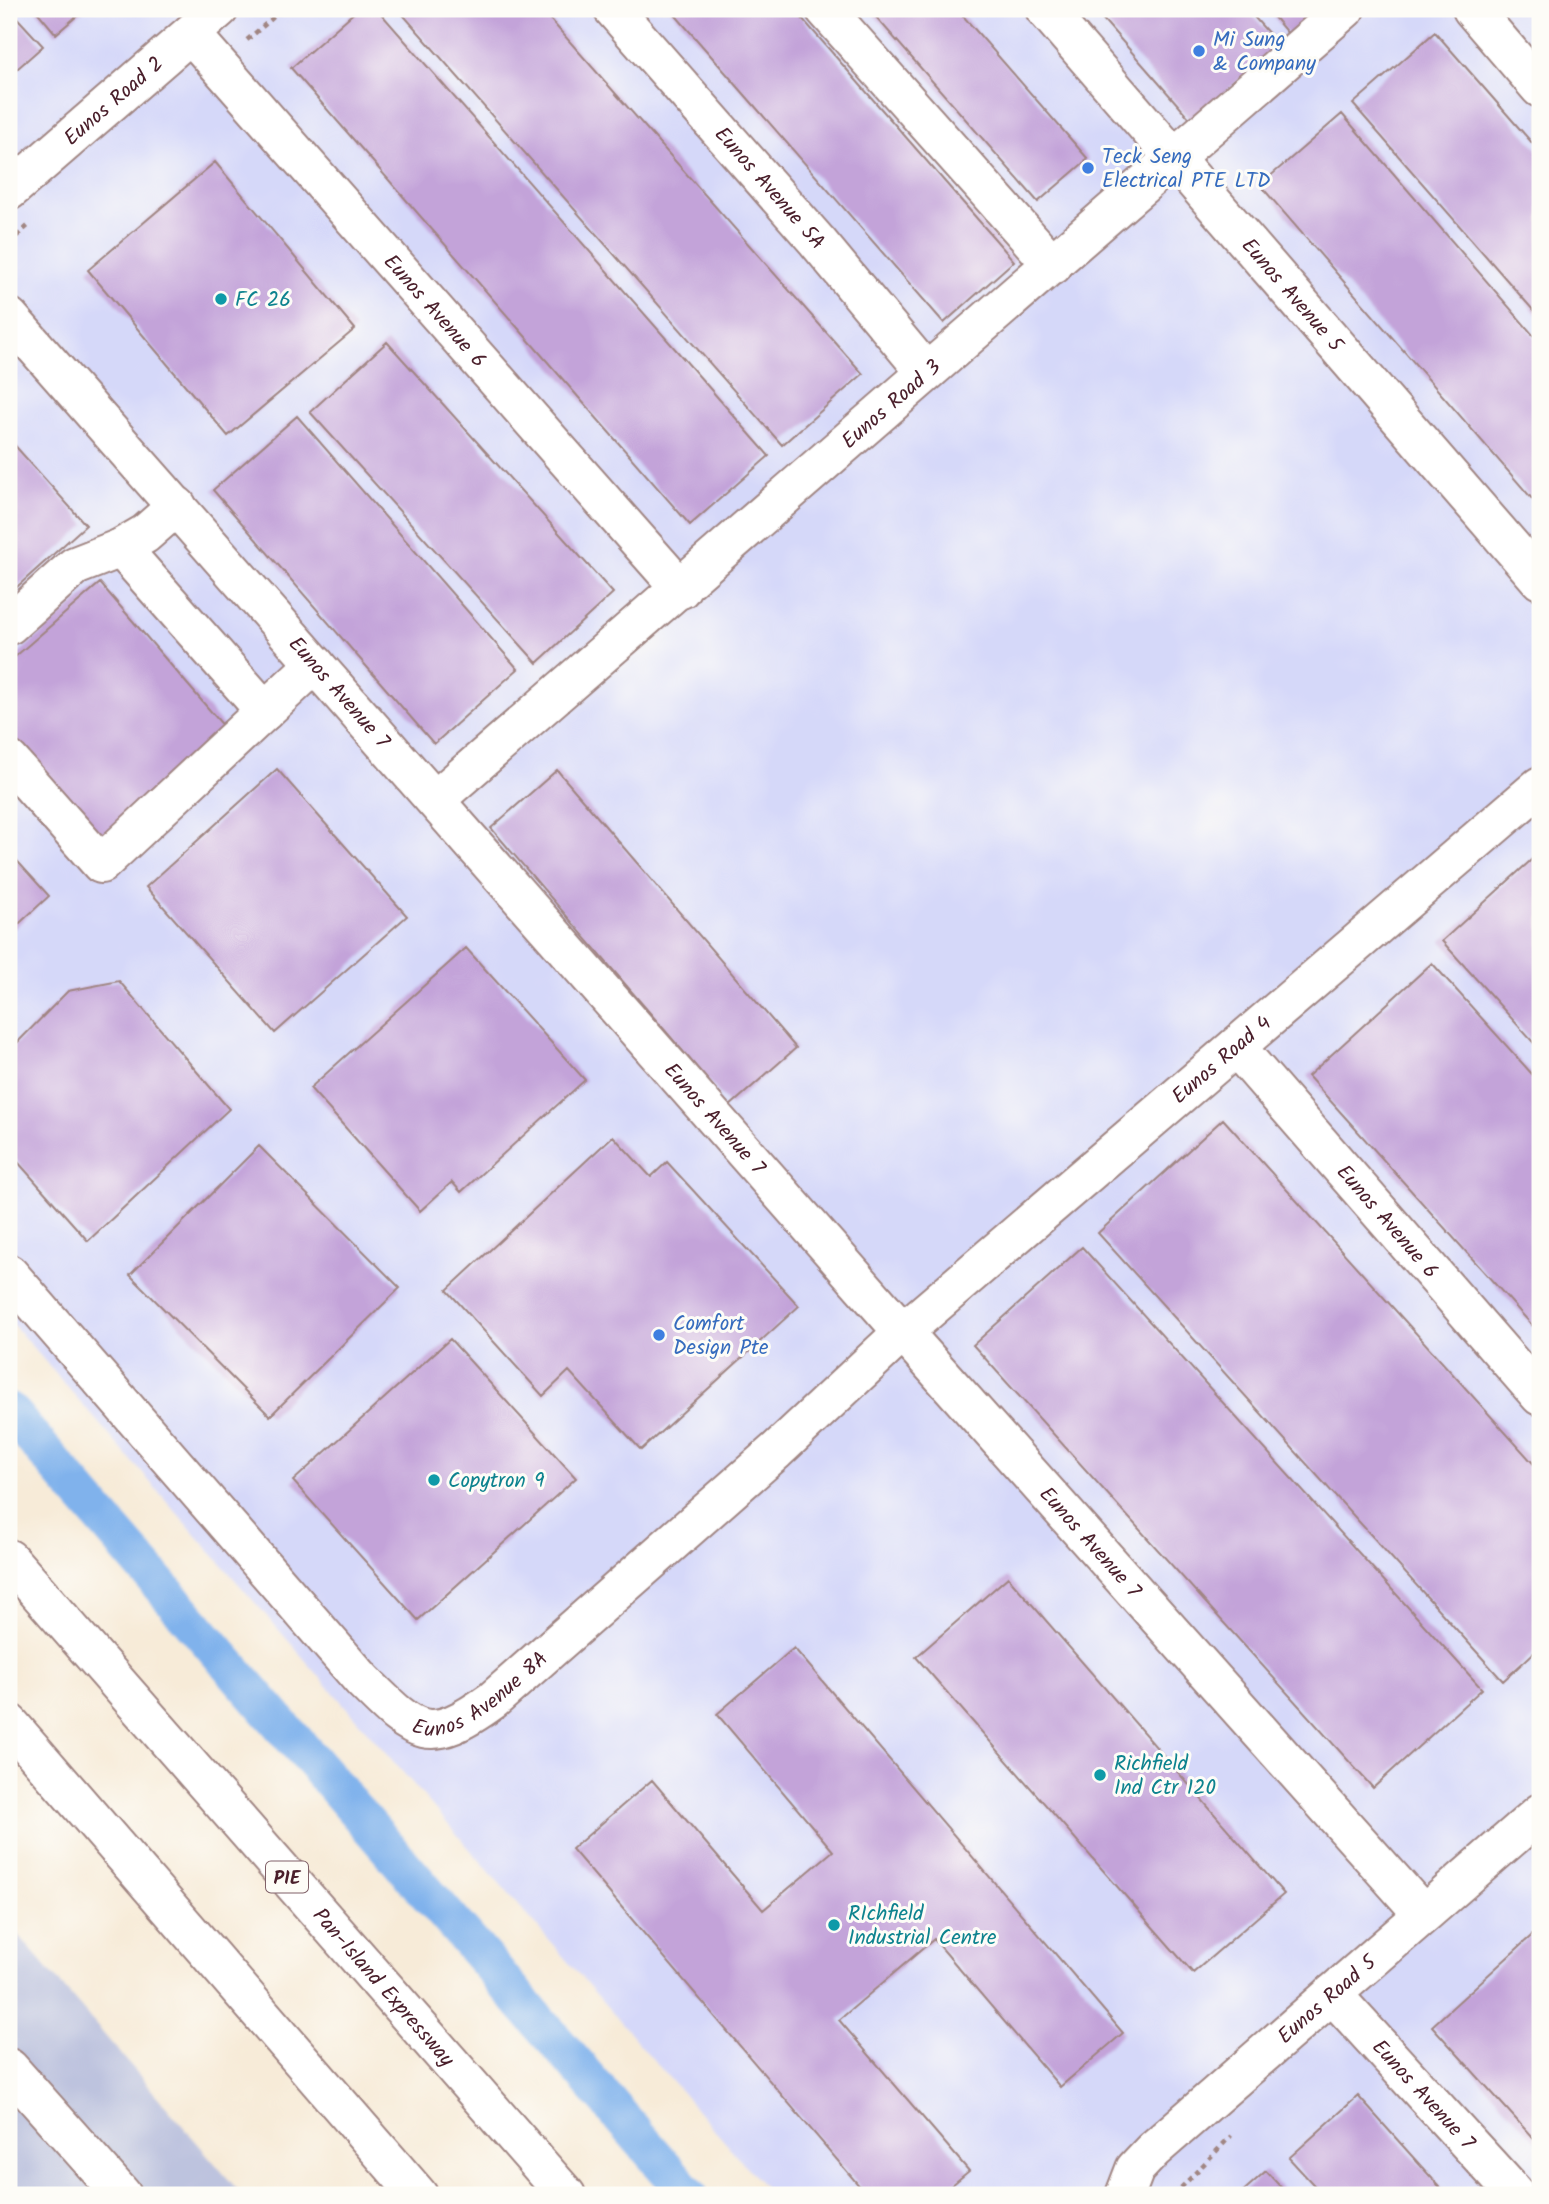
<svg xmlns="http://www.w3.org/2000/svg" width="1549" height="2204" viewBox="0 0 1549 2204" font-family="Kalam,sans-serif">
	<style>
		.built { fill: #d5d8f9 }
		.industrial { fill: #bdc3de }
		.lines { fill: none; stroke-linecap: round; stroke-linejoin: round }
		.canal { stroke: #80b2ec; stroke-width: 38 }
		.building { fill: #c3a3d9 }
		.minor-casing { stroke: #a08582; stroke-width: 42 }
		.highway-casing { stroke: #a08582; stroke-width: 42 }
		.path { stroke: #a08582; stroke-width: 4.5; stroke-dasharray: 5 5; stroke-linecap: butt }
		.minor { stroke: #fff; stroke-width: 38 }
		.highway { stroke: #fff; stroke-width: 38 }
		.shop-dot { fill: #3f7fe0; stroke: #fdfcf7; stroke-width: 2.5 }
		.culture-dot { fill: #0f9aa8; stroke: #fdfcf7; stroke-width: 2.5 }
		.labels { text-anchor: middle; stroke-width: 6; stroke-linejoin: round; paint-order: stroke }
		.shield { fill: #fdfcf7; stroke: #806168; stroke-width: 2 }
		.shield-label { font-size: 19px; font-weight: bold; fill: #4a1f2b }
		.shop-label { font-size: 21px; fill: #366cbe; stroke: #fdfcf7; text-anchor: start }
		.street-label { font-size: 21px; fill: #4a1f2b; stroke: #fdfcf7 }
		.culture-label { font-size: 21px; fill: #0d838f; stroke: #fdfcf7; text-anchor: start }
	</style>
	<rect width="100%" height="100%" fill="#fdfcf7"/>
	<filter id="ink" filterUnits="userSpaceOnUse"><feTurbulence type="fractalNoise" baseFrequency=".0143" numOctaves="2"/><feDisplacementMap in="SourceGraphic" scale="14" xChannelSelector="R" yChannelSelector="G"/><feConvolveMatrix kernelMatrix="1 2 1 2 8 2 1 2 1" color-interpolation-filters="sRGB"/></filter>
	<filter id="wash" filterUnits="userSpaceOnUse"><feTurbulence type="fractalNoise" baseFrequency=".00686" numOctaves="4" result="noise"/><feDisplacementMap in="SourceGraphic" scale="28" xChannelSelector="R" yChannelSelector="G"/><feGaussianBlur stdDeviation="1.57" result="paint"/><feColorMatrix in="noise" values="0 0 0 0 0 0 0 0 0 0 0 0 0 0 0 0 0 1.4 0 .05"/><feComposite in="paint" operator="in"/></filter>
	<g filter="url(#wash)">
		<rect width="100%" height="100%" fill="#f7ebd8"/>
		<!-- built -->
		<path class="built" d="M9 9H1540V2195H771L9 1320Z"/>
		<!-- industrial -->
		<path class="industrial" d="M9 1924 242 2195H9Z"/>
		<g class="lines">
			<!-- canal -->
			<path class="canal" d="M9 1411 689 2195"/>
		</g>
		<g id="blocks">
			<!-- building -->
			<path class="building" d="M9 9 43 46 9 76Z
				M35 9H85L56 34Z
				M358 9H377L769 456 690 525 291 68Z
				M398 9H541L863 374 782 445Z
				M670 9H794L1014 261 944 323Z
				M869 9H957L1088 159 1038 202Z
				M1094 9H1247L1279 45 1192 121Z
				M1267 9H1320L1289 35Z
				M1435 32 1540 152V318L1353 104Z
				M1342 114 1540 343V508L1260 185Z
				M215 162 355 329 228 436 88 270Z
				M387 342 613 593 537 663 310 412Z
				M297 416 518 669 434 744 213 490Z
				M9 439 86 525 9 594Z
				M100 583 226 729 98 841 9 739V662Z
				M277 769 407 916 275 1033 146 887Z
				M557 770 796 1048 730 1106 491 828Z
				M9 852 49 896 9 933Z
				M1540 852V1050L1442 941Z
				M466 948 585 1080 461 1192 452 1182 420 1211 310 1088Z
				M1432 963 1540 1083V1334L1308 1076Z
				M119 981 229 1109 88 1241 9 1152V1051L68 991Z
				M1223 1119 1540 1471V1647L1503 1681 1098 1233Z
				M613 1136 651 1177 667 1162 799 1306 641 1450 569 1371 543 1396 447 1290Z
				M259 1146 400 1288 270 1416 130 1275Z
				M1082 1247 1482 1689 1373 1788 973 1345Z
				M450 1339 576 1478 418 1620 293 1481Z
				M1008 1577 1284 1894 1193 1973 916 1657Z
				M794 1648 1123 2033 1060 2087 934 1939 839 2020 969 2171 940 2195H867L572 1849 652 1780 763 1910 833 1851 717 1714Z
				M1540 1928V2146L1432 2026Z
				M1358 2096 1447 2195H1323L1289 2158Z
				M1266 2171 1288 2195H1239Z"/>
		</g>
	</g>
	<g filter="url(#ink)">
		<use href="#blocks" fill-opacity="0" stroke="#a08582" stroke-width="2"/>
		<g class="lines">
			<!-- minor casing -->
			<g class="minor-casing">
				<g id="minor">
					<path id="s1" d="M613 9 817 241 925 371"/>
					<path d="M825 9 1053 265"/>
					<path id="s2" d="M1045 9 1540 580"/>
					<path d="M1472 9 1540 88"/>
					<path id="s3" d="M191 34 681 589"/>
					<path id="s4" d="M9 191 219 9"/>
					<path id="s5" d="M9 317 903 1332 1423 1914"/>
					<path d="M121 548 265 711"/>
					<path d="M9 625 75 566 121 548 145 534 177 506"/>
					<path d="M9 760 101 864 315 664"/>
					<path id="s6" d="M435 800 1345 9"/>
					<path id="s7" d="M1236 1047 1540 1396"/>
					<path id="s8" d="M9 1274 362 1680C415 1733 427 1748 493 1700L776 1451 903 1332 1540 786"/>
					<path id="s9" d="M1332 1994 1516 2195"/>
					<path d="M9 2068 122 2195"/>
					<path id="s10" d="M1125 2195 1135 2169 1153 2150 1540 1813"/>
				</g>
			</g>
			<!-- highway casing -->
			<g class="highway-casing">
				<g id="highway">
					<path id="s11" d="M9 1559 566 2195"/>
					<path d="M9 1723 418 2195"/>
				</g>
			</g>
			<!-- path -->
			<path class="path" d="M247 40 283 9
				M9 243 29 225
				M1174 2195 1231 2136"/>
			<!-- minor -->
			<use href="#minor" class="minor"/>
			<!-- highway -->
			<use href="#highway" class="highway"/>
		</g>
	</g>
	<!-- markers -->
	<g class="shop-dot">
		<circle cx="1199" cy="51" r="7"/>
		<circle cx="1088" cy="168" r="7"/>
		<circle cx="659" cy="1335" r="7"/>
	</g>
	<g class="culture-dot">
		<circle cx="221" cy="299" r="7"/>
		<circle cx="434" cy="1480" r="7"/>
		<circle cx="1100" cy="1775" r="7"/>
		<circle cx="834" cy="1925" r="7"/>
	</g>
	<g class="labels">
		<!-- shield labels -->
		<rect class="shield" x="266" y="1861.5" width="42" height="31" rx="5"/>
		<g class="shield-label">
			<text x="287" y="1884">PIE</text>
		</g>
		<!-- shop labels -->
		<g class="shop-label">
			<text x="1213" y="46">Mi Sung<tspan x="1213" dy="24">&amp; Company</tspan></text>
			<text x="1102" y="163">Teck Seng<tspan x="1102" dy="24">Electrical PTE LTD</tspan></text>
			<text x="673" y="1330">Comfort<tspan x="673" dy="24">Design Pte</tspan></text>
		</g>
		<!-- street labels -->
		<g class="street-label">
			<text dy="7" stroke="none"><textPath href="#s4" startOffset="138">Eunos Road 2</textPath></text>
			<text dy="7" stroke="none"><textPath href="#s1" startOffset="238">Eunos Avenue 5A</textPath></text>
			<text dy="7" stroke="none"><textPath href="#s2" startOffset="378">Eunos Avenue 5</textPath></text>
			<text dy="7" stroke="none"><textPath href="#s3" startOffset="369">Eunos Avenue 6</textPath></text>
			<text dy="7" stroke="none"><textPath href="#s6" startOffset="604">Eunos Road 3</textPath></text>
			<text dy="7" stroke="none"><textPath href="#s5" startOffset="500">Eunos Avenue 7</textPath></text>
			<text dy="7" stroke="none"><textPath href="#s8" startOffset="1664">Eunos Road 4</textPath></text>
			<text dy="7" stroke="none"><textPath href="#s5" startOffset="1068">Eunos Avenue 7</textPath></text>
			<text dy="7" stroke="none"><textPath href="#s7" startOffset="231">Eunos Avenue 6</textPath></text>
			<text dy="7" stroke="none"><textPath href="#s5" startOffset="1634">Eunos Avenue 7</textPath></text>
			<text dy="7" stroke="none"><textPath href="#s8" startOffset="684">Eunos Avenue 8A</textPath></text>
			<text dy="7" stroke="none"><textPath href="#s11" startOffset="569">Pan-Island Expressway</textPath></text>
			<text dy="7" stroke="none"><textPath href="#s10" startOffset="284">Eunos Road 5</textPath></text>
			<text dy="7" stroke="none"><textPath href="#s9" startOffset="136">Eunos Avenue 7</textPath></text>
		</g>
		<!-- culture labels -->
		<g class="culture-label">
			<text x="235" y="306">FC 26</text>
			<text x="448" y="1487">Copytron 9</text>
			<text x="1114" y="1770">Richfield<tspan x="1114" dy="24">Ind Ctr 120</tspan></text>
			<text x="848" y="1920">RIchfield<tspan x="848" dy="24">Industrial Centre</tspan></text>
		</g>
	</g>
	<!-- margin -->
	<rect width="1549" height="2204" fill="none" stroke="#fdfcf7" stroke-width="35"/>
</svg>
